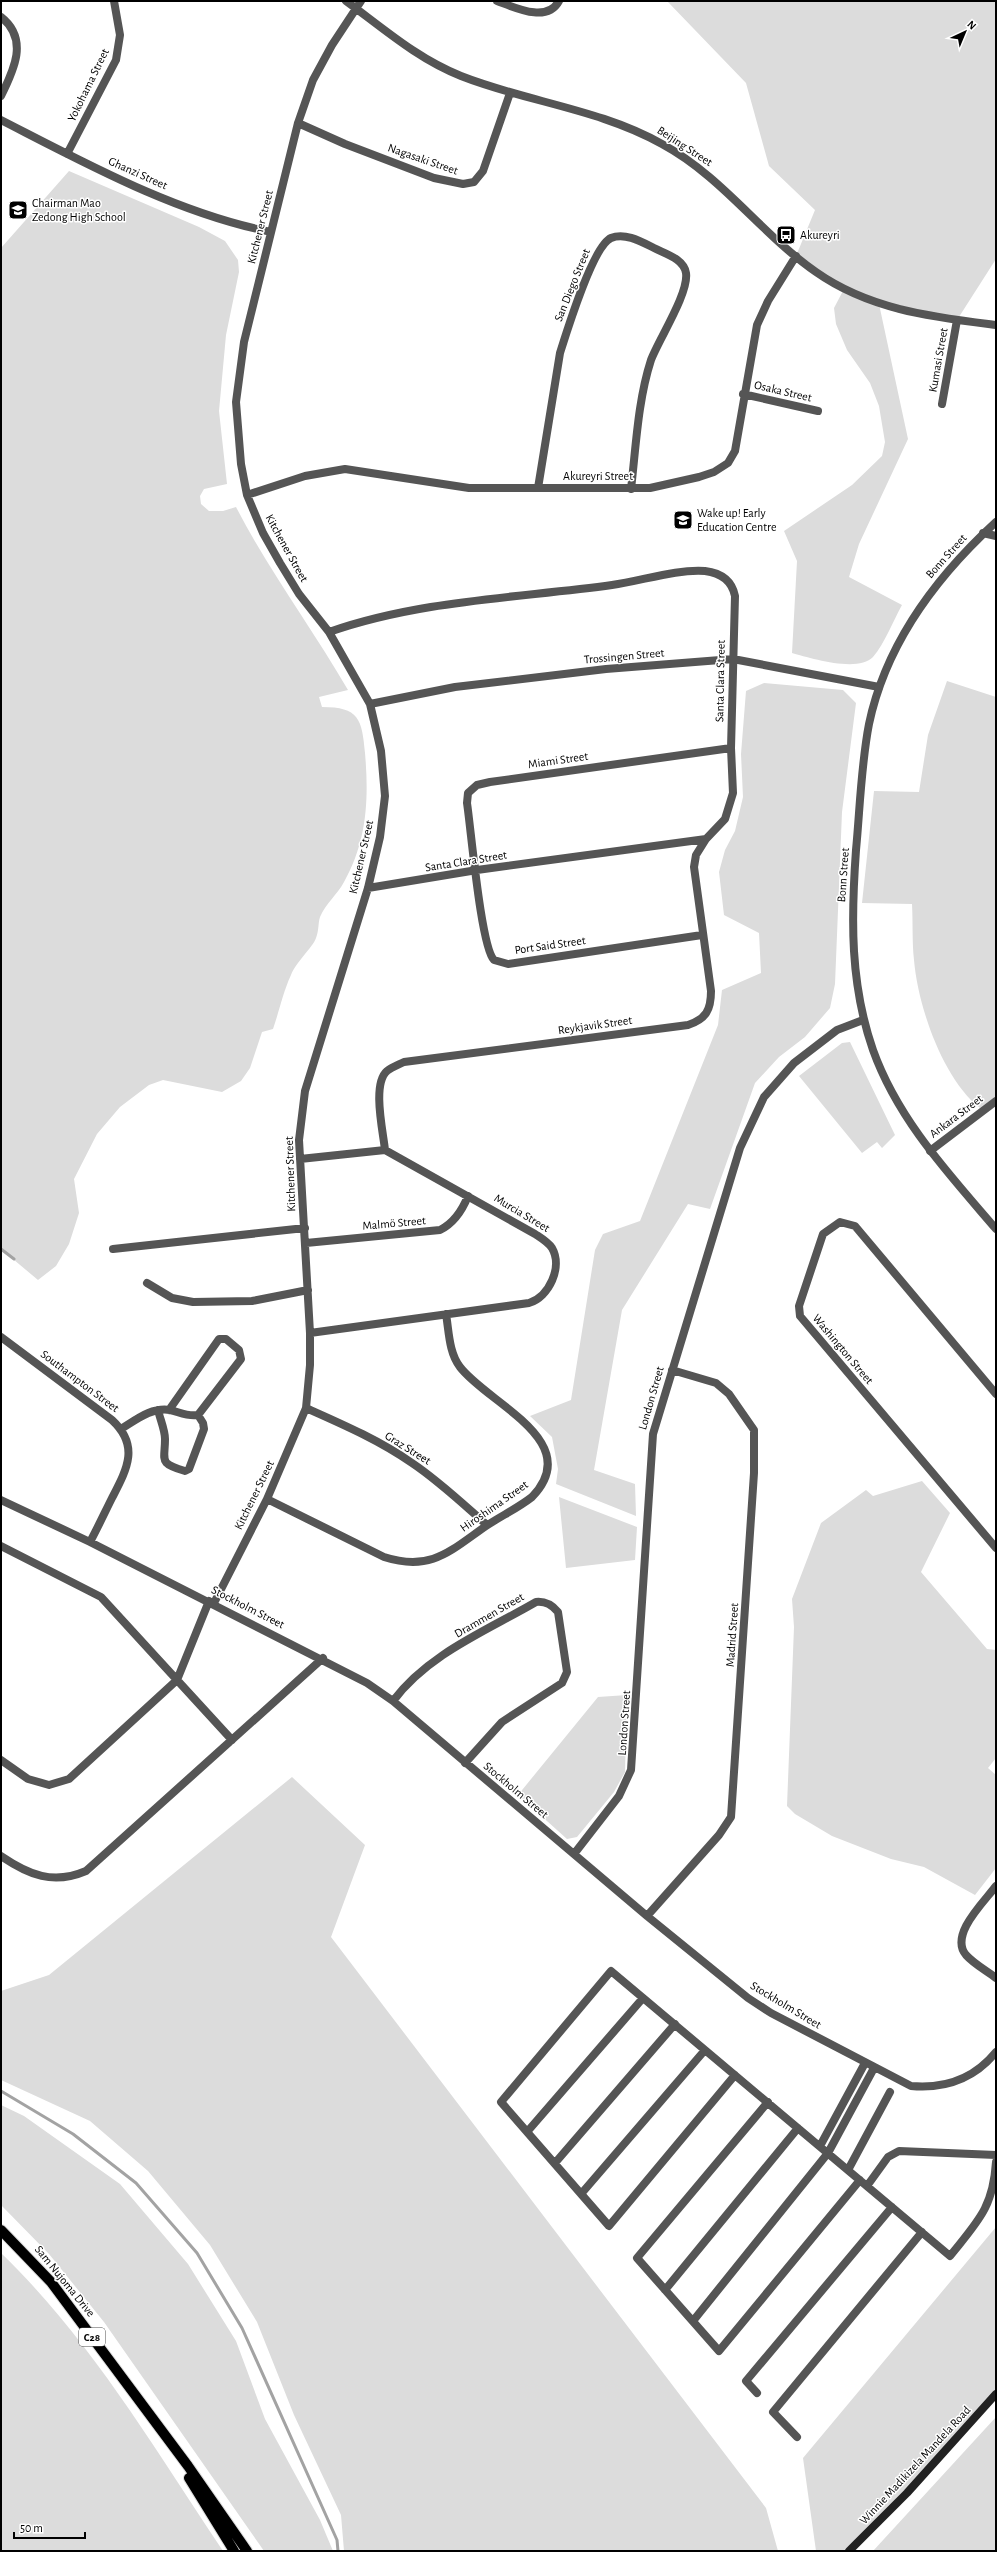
<svg xmlns="http://www.w3.org/2000/svg" width="997" height="2552" viewBox="0 0 997 2552" font-family="'Alegreya Sans',sans-serif">
	<style>
		.green { fill: #dcdcdc }
		.lines { fill: none; stroke-linecap: round; stroke-linejoin: round }
		.stream { stroke: #a3a3a3; stroke-width: 3 }
		.primary-casing { stroke: #dbdbdb; stroke-width: 12 }
		.minor { stroke: #555; stroke-width: 8 }
		.tertiary { stroke: #555; stroke-width: 8 }
		.secondary { stroke: #222; stroke-width: 8 }
		.primary { stroke: #000; stroke-width: 10 }
		.labels { text-anchor: middle; stroke-width: 3; stroke-linejoin: round; paint-order: stroke }
		.shield { fill: #fff; stroke: #4c4c4c; stroke-width: 1 }
		.shield-label { font-size: 11px; font-weight: bold; fill: #000 }
		.street-label { font-size: 12px; fill: #000; stroke: #fff }
		.poi-label { font-size: 12px; fill: #000; stroke: #fff; text-anchor: start }
	</style>
	<rect width="100%" height="100%" fill="#fff"/>
	<!-- green -->
	<path class="green" d="M667 1H996V259L957 320 879 304 908 439 859 544 849 577 902 605C893 621 885 643 873 657 858 673 810 658 792 653L797 561 784 531 852 485 882 456 885 442 879 406 870 383 847 350 836 324 834 308 844 289 796 256 815 210 769 166 746 83Z
		M69 171 199 227 225 241 238 260 239 272 226 335 219 411 227 484 204 489 200 496 201 504 209 511H223L236 507C269 571 312 628 348 690L319 697 322 707C359 707 362 719 365 753 369 799 367 841 344 882 337 895 326 903 320 917 318 923 319 931 316 938 313 947 296 962 291 975 283 992 279 1012 273 1029L262 1032 250 1068 241 1081 222 1092 163 1080 149 1085 120 1107 97 1134 74 1179 79 1213 69 1244 56 1266 38 1280 1 1249V248Z
		M947 681 996 697V1096L980 1108C943 1079 918 1007 914 960 912 941 913 923 912 904L862 903 874 791 919 792 928 735Z
		M764 683 843 690 856 703 842 812 835 984 830 1008 805 1037 779 1057 755 1083 710 1209 688 1204 622 1310 594 1470 635 1484 636 1516 556 1484 558 1469 552 1437 530 1416 571 1400 595 1250 603 1234 640 1221 718 1025 722 990 761 973 759 933 724 915 719 872 725 850 735 831 743 797 741 754 746 691Z
		M850 1042 895 1135 882 1148 877 1142 862 1153 799 1076 842 1043Z
		M922 1481 950 1513 921 1572 987 1649 996 1650V1758L988 1768 996 1775V1868L975 1895 924 1867 891 1859 832 1836 795 1814 787 1806 794 1627 792 1599 821 1523 866 1490 873 1496Z
		M559 1497 637 1527 635 1560 566 1568Z
		M627 1695 625 1772 614 1792 577 1837 567 1839 518 1795 598 1697Z
		M292 1777 365 1845 331 1937 766 2508 778 2551H344L341 2515 294 2415 257 2322 210 2245 148 2171 90 2121 1 2080V1991L49 1975Z
		M1 2105 24 2116 120 2184 188 2264 236 2341 265 2419 320 2520 333 2551H264L104 2322 49 2254 1 2205Z
		M996 2227V2394L849 2551H816L803 2458Z
		M1 2253C91 2340 154 2448 223 2551H1Z
		M996 2417V2551H873Z"/>
	<g class="lines">
		<!-- stream -->
		<path class="stream" d="M1 1249 14 1259
			M1 2091 73 2134 136 2183 197 2253 242 2328 337 2540 338 2551"/>
		<!-- primary casing -->
		<g class="primary-casing">
			<path id="primary" d="M1 2230 51 2282 188 2466 247 2551
				M189 2478 234 2551"/>
		</g>
		<!-- minor -->
		<path class="minor" d="M346 1C384 29 418 59 461 76 527 102 600 109 662 144 723 177 761 234 816 272 870 310 933 317 996 325
			M497 1C516 8 547 23 559 1
			M1 17C29 39 14 70 1 96
			M1 120C87 164 176 213 271 232
			M298 123 345 144 434 178 463 184 474 182 483 171 510 93
			M67 154 116 60 120 35 114 1
			M743 394 818 411
			M942 404 957 320
			M538 488 560 353C567 331 593 246 611 238 625 232 642 242 654 248 666 254 684 259 686 273 689 293 659 339 651 360 638 400 636 446 631 489
			M247 495 305 476 345 469 469 488H650L699 477 714 472 728 463 735 451 757 325 768 301 796 256
			M983 533 996 536
			M329 632C420 600 518 598 612 585 642 581 675 569 705 571 721 573 732 581 735 596L731 748 733 793 725 819 706 839 477 870 368 888
			M370 704 455 687 606 669 733 659 879 687
			M702 935 508 964 494 960C481 947 471 829 467 803L468 793 477 785 490 782 731 748
			M385 1150C383 1131 372 1084 387 1071 392 1067 398 1065 404 1062L688 1025C706 1019 711 1010 711 991L694 867 696 855 706 839
			M930 1151 996 1101
			M300 1159 385 1150 535 1234C541 1238 548 1242 552 1248 563 1267 549 1297 529 1303L310 1333
			M306 1243 440 1230C454 1223 462 1211 468 1196
			M113 1249 305 1228
			M147 1283 172 1298 193 1302 252 1301 308 1290
			M1 1337 112 1420C140 1446 127 1469 112 1498 105 1512 98 1527 90 1542
			M996 1394 855 1226 840 1222 823 1234 799 1306 800 1316 996 1548
			M306 1408C342 1424 379 1440 412 1463 439 1481 463 1504 487 1525
			M158 1410C160 1419 165 1430 165 1439 165 1461 158 1463 185 1471L189 1469 204 1429 203 1423 198 1415
			M121 1429C136 1420 151 1407 170 1410 179 1412 188 1417 198 1415L241 1359 239 1350 226 1339H219L169 1410
			M267 1499 384 1557C431 1572 450 1551 486 1526 501 1516 518 1508 532 1497 586 1441 487 1403 460 1367 449 1353 449 1332 446 1314
			M1 1500 90 1542 367 1683 393 1701 647 1916 748 1998 771 2013 911 2086C945 2089 974 2079 996 2052
			M1 1546 101 1597 232 1740
			M214 1603 267 1499 306 1408 310 1365V1333L299 1140 305 1091 368 888 380 837 385 796 381 751 370 704 329 632 299 594 280 563 263 533 247 495 241 464 236 402 244 342 298 123 313 80 332 45 361 1
			M393 1701C428 1654 486 1631 536 1602 546 1601 552 1605 558 1612L567 1672 562 1683 502 1722 465 1763
			M1 1760 28 1779 49 1785 69 1779 177 1680 209 1601
			M574 1854 619 1796 631 1770 653 1434 740 1148 764 1097 794 1063 837 1030 863 1020
			M1 1856C29 1875 53 1885 86 1871L323 1658
			M996 1886C984 1902 949 1935 966 1955 974 1964 987 1971 996 1978
			M647 1916 719 1835 731 1817 754 1473V1430L729 1394 716 1383 672 1370
			M735 2075 609 2226 501 2102 611 1971C724 2066 837 2161 950 2256 978 2221 993 2208 996 2162
			M768 2102 637 2258 719 2351 860 2180
			M527 2132 643 1998
			M820 2146 865 2063
			M555 2163 675 2024
			M848 2170 890 2092
			M867 2186 888 2157 899 2151 996 2155
			M581 2194 705 2050
			M665 2290 798 2128
			M693 2321 828 2153 874 2068
			M757 2393 746 2381 892 2207
			M797 2437 773 2412 922 2232"/>
		<!-- tertiary -->
		<path class="tertiary" d="M996 522C937 576 886 643 869 724 861 765 860 808 856 850 851 919 850 984 873 1050 898 1120 949 1174 996 1229"/>
		<!-- secondary -->
		<path class="secondary" d="M849 2551 907 2493 996 2394"/>
		<!-- primary -->
		<use href="#primary" class="primary"/>
	</g>
	<!-- icons -->
	<defs>
		<g id="school-square" transform="scale(1)"><rect x="-9" y="-9" width="18" height="18" rx="4" fill="#000" stroke="#fff"/><path d="M0-5L7-2L0 1L-7-2ZM-4 1L0 2.5L4 1V4Q0 6-4 4Z" fill="#fff"/></g>
		<g id="bus-square" transform="scale(1)"><rect x="-9" y="-9" width="18" height="18" rx="4" fill="#000" stroke="#fff"/><path d="M-5-6H5V4H4V6H2V4H-2V6H-4V4H-5ZM-3.5-4V0h7V-4ZM-3.5 1.2v1.5H-2V1.2ZM2 1.2v1.5H3.5V1.2Z" fill="#fff"/></g>
	</defs>
	<g fill-rule="evenodd">
		<use href="#school-square" x="18" y="210"/>
		<use href="#bus-square" x="786" y="235"/>
		<use href="#school-square" x="683" y="520"/>
	</g>
	<g class="labels">
		<!-- shield labels -->
		<rect class="shield" x="79" y="2328" width="26" height="18" rx="3"/>
		<g class="shield-label">
			<text x="92" y="2341">C28</text>
		</g>
		<!-- street labels -->
		<g class="street-label">
			<text transform="translate(88 85) rotate(-64)" y="4">Yokohama Street</text>
			<text transform="translate(685 146) rotate(33)" y="4">Beijing Street</text>
			<text transform="translate(423 159) rotate(19)" y="4">Nagasaki Street</text>
			<text transform="translate(138 173) rotate(24)" y="4">Ghanzi Street</text>
			<text transform="translate(260 227) rotate(-76)" y="4">Kitchener Street</text>
			<text transform="translate(572 285) rotate(-68)" y="4">San Diego Street</text>
			<text transform="translate(938 360) rotate(-80)" y="4">Kumasi Street</text>
			<text transform="translate(783 391) rotate(13)" y="4">Osaka Street</text>
			<text x="598" y="480">Akureyri Street</text>
			<text transform="translate(287 548) rotate(61)" y="4">Kitchener Street</text>
			<text transform="translate(946 556) rotate(-48)" y="4">Bonn Street</text>
			<text transform="translate(624 656) rotate(-5)" y="4">Trossingen Street</text>
			<text transform="translate(720 681) rotate(-89)" y="4">Santa Clara Street</text>
			<text transform="translate(558 760) rotate(-8)" y="4">Miami Street</text>
			<text transform="translate(361 857) rotate(-77)" y="4">Kitchener Street</text>
			<text transform="translate(466 861) rotate(-9)" y="4">Santa Clara Street</text>
			<text transform="translate(843 875) rotate(-86)" y="4">Bonn Street</text>
			<text transform="translate(550 945) rotate(-8)" y="4">Port Said Street</text>
			<text transform="translate(595 1025) rotate(-8)" y="4">Reykjavik Street</text>
			<text transform="translate(956 1116) rotate(-37)" y="4">Ankara Street</text>
			<text transform="translate(290 1174) rotate(-92)" y="4">Kitchener Street</text>
			<text transform="translate(522 1213) rotate(31)" y="4">Murcia Street</text>
			<text transform="translate(394 1223) rotate(-5)" y="4">Malmö Street</text>
			<text transform="translate(843 1349) rotate(50)" y="4">Washington Street</text>
			<text transform="translate(80 1381) rotate(37)" y="4">Southampton Street</text>
			<text transform="translate(651 1398) rotate(-74)" y="4">London Street</text>
			<text transform="translate(408 1448) rotate(32)" y="4">Graz Street</text>
			<text transform="translate(254 1495) rotate(-64)" y="4">Kitchener Street</text>
			<text transform="translate(494 1506) rotate(-35)" y="4">Hiroshima Street</text>
			<text transform="translate(248 1607) rotate(27)" y="4">Stockholm Street</text>
			<text transform="translate(489 1615) rotate(-30)" y="4">Drammen Street</text>
			<text transform="translate(732 1635) rotate(-86)" y="4">Madrid Street</text>
			<text transform="translate(624 1723) rotate(-86)" y="4">London Street</text>
			<text transform="translate(516 1790) rotate(40)" y="4">Stockholm Street</text>
			<text transform="translate(786 2005) rotate(31)" y="4">Stockholm Street</text>
			<text transform="translate(65 2281) rotate(51)" y="4">Sam Nujoma Drive</text>
			<text transform="translate(915 2465) rotate(-47)" y="4">Winnie Madikizela Mandela Road</text>
		</g>
		<!-- poi labels -->
		<g class="poi-label">
			<text x="32" y="207">Chairman Mao<tspan x="32" dy="14">Zedong High School</tspan></text>
			<text x="800" y="239">Akureyri</text>
			<text x="697" y="517">Wake up! Early<tspan x="697" dy="14">Education Centre</tspan></text>
		</g>
	</g>
	<!-- border -->
	<rect width="997" height="2552" fill="none" stroke="#000000" stroke-width="4"/>
	<!-- north arrow -->
	<g transform="translate(965 32) rotate(44)" stroke="#ffffff" stroke-width="3" paint-order="stroke">
	<path d="M0-3L7 15L0 10L-7 15Z" fill="#000000"/>
	<text y="-6" font-size="11" font-weight="bold" text-anchor="middle" fill="#000000">N</text>
	</g>
	<!-- scale -->
	<path d="M14 2532v6h71v-6" fill="none" stroke="#000000" stroke-width="2"/>
	<text x="20" y="2532" font-size="12" fill="#000000" stroke="#ffffff" stroke-width="3" paint-order="stroke">50 m</text>
</svg>
